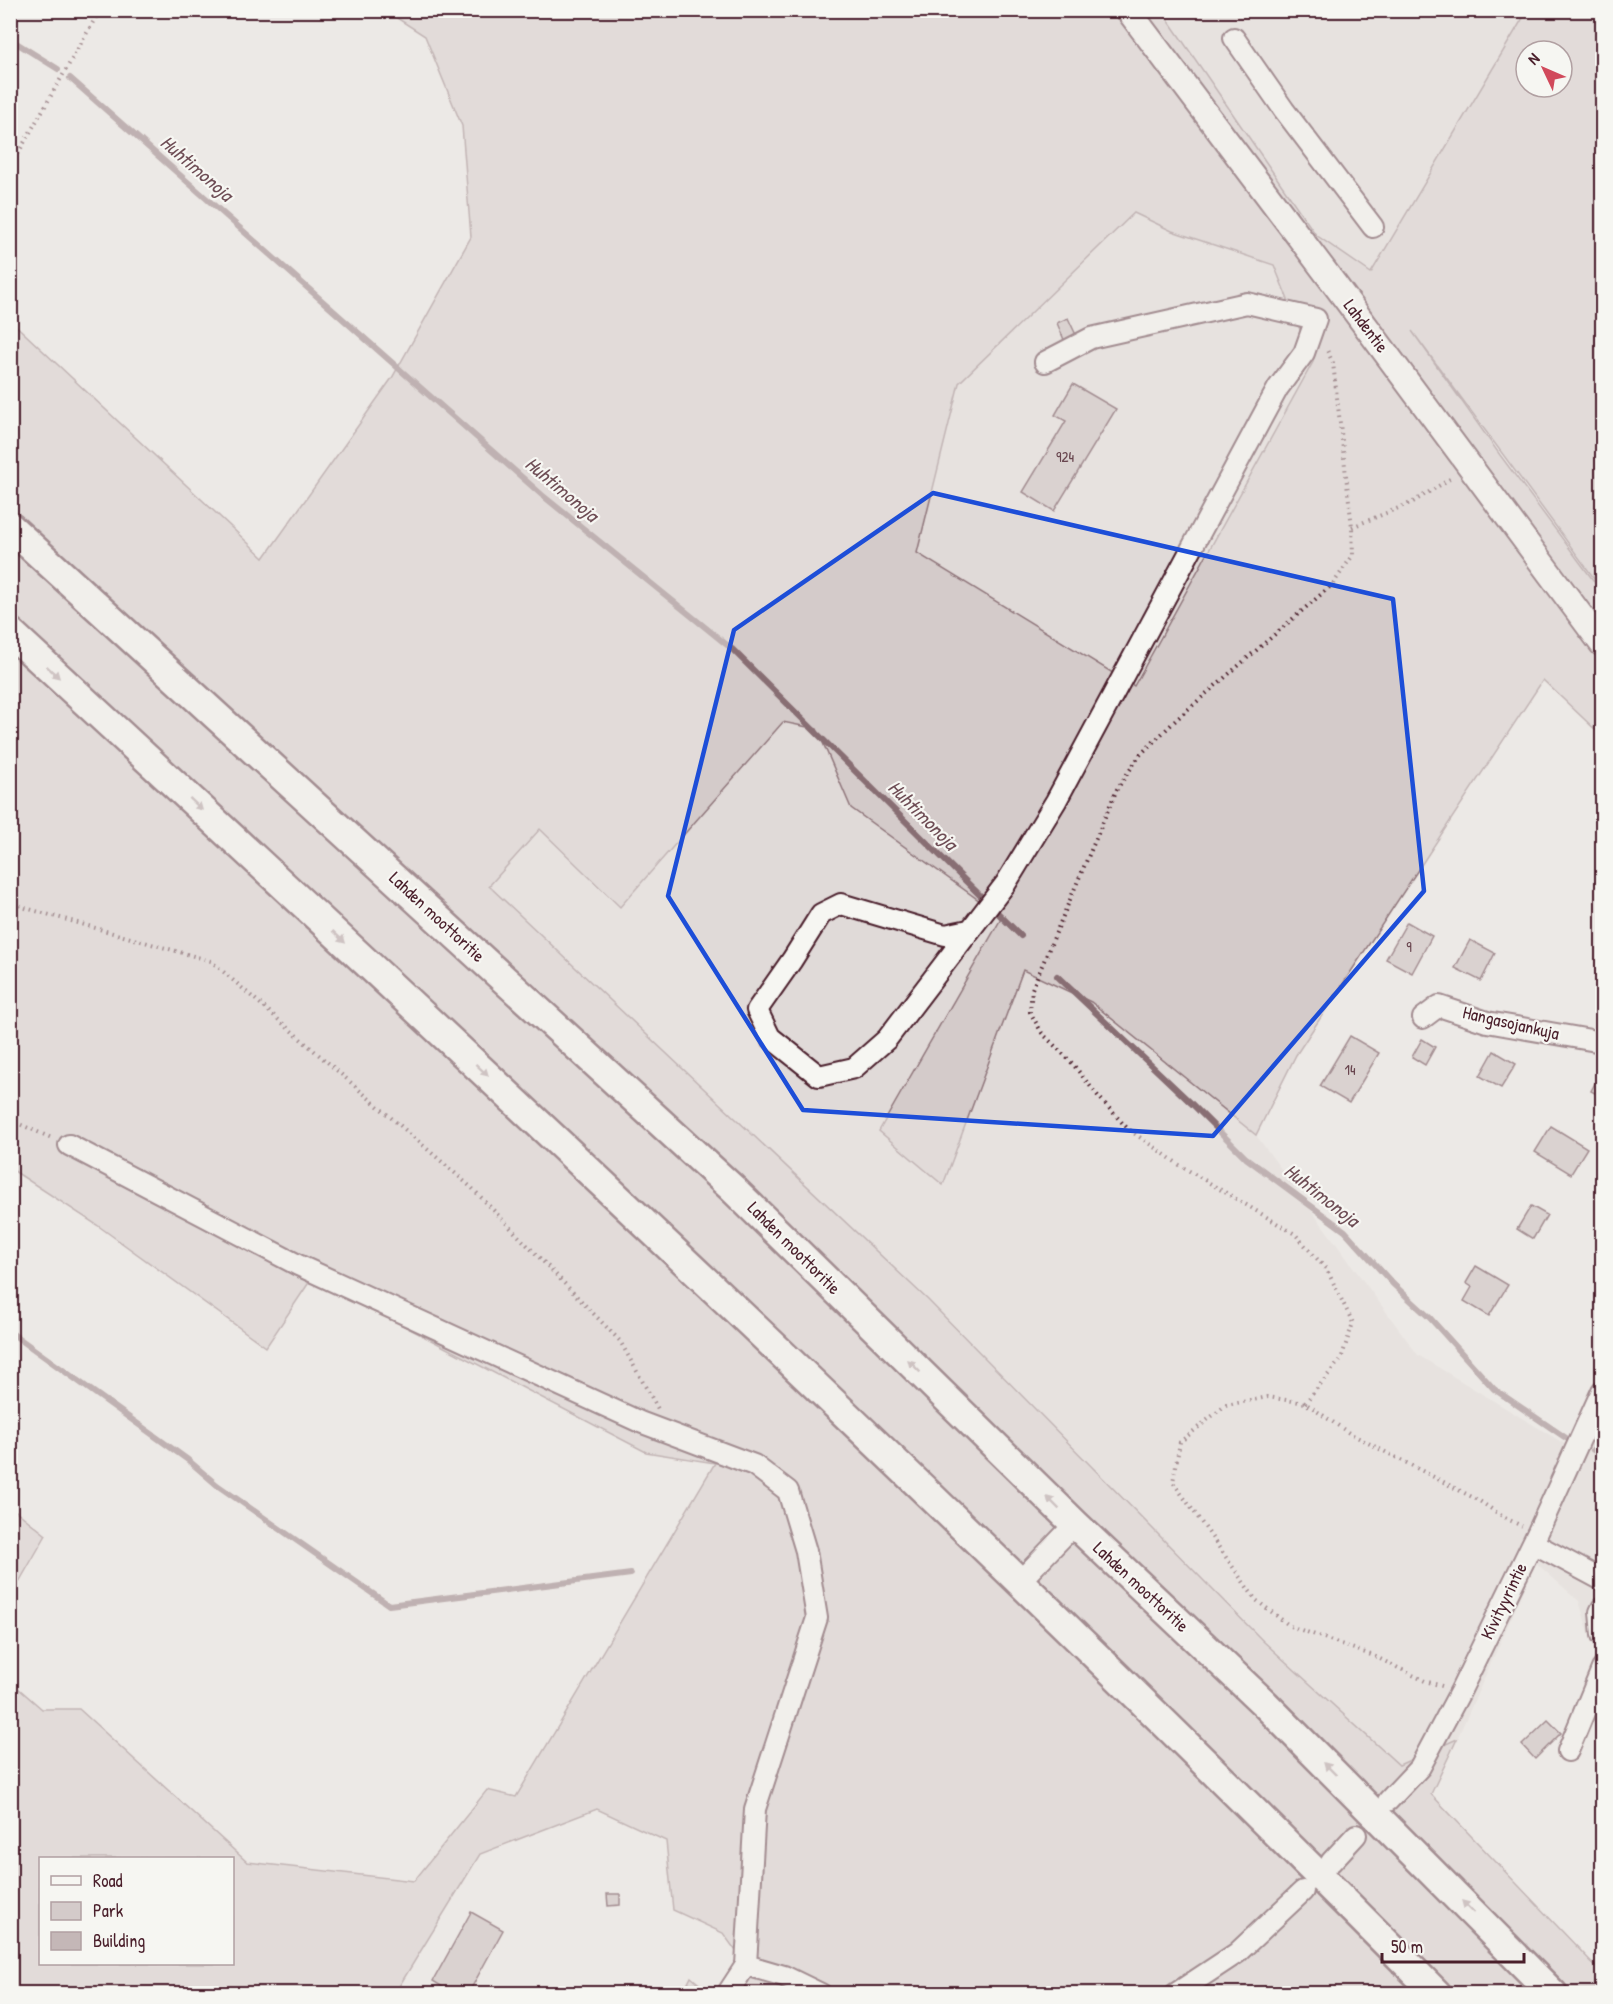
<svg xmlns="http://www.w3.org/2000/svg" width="1613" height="2004" viewBox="0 0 1613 2004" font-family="'Patrick Hand',sans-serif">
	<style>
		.built { fill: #e0dad8 }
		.green { fill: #d4cbca; stroke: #8f757a; stroke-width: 1.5; fill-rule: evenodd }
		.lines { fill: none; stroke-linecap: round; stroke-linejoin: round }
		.stream { stroke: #886e73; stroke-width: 6 }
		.building { fill: #c4b7b7; stroke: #4a1f2b; stroke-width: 1.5 }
		.minor-casing { stroke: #4a1f2b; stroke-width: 24 }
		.major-casing { stroke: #4a1f2b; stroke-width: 28 }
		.highway-casing { stroke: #4a1f2b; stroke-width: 33 }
		.path { stroke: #4a1f2b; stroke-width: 4; stroke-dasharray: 1.5 4.5; stroke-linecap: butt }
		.minor { stroke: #f6f6f2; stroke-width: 20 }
		.major { stroke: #f6f6f2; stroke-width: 24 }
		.highway { stroke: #f6f6f2; stroke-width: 28 }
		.oneway { fill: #a99598 }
		.marked { fill: none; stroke: #1d4ed8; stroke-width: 4.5; stroke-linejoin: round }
		.labels { text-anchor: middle; stroke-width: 4.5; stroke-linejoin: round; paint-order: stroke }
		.number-label { font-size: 15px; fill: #68454e }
		.street-label { font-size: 18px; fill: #4a1f2b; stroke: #f6f6f2 }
		.water-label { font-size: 20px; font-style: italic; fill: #6e4d55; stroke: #f6f6f2 }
	</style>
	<rect width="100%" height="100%" fill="#ece9e6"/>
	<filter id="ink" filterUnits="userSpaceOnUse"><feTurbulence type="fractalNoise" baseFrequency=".0167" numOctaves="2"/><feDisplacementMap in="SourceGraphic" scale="12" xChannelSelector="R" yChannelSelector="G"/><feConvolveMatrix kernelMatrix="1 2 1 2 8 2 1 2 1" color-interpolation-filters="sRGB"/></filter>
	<g filter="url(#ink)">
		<!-- built -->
		<path class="built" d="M1162 11H1527L1371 274 1316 235Z
			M1135 213 1172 231 1274 265 1313 362 1134 687 917 553 959 383Z
			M784 722 817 729 851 808 1002 917 880 1131 943 1184 1023 969 1091 1002 1256 1135 1418 1355 1583 1455 1602 1413V1665L1597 1659 1579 1601 1536 1563 1457 1739 1399 1765 1263 1641 928 1300 489 886 540 829 620 907Z"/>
		<!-- green -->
		<path class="green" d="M386 11H1162L1316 235 1371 273 1527 11H1602V589L1412 331 1500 455 1602 592V736L1543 680 1296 1055 1256 1135 1091 1002 1023 970 943 1185 879 1131 1002 917 851 808 817 729 783 722 620 907 540 829 489 886 928 1300 1263 1641 1399 1765 1457 1739 1431 1794 1602 1973V1993H722L746 1965 723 1933 673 1910 666 1841 597 1809 480 1854 395 1993H11V1682L42 1709H79L247 1862 414 1881 487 1790 516 1797 715 1463 646 1452 312 1278 266 1347 97 1225 11 1169 10 320 264 558 392 378 471 237 462 126 425 36ZM1526 51H1562V87H1526ZM1134 213 1172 231 1274 265 1313 362 1134 686 917 553 959 383ZM40 1858H232V1964H40Z
			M11 1507 46 1535 11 1596Z
			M691 1977 710 1993H683Z"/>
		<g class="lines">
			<!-- stream -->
			<path class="stream" d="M10 39 58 69
				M70 78 542 495 732 649 1021 936
				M1057 976 1191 1103 1246 1158 1345 1231 1393 1284 1430 1318 1494 1389 1566 1438
				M10 1332 188 1460 217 1485 389 1605 631 1574
				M1593 1450 1602 1455"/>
		</g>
		<!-- building -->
		<path class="building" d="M1068 318 1077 337 1065 342 1057 323Z
			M1073 384 1116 409 1054 511 1023 492 1066 421 1055 415Z
			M1407 922 1432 936 1412 973 1386 959Z
			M1470 940 1495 953 1481 981 1455 968Z
			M1350 1036 1379 1053 1349 1103 1320 1086Z
			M1422 1039 1435 1047 1425 1065 1412 1057Z
			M1494 1051 1516 1064 1501 1088 1480 1076Z
			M1600 1074 1602 1075V1097L1591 1091Z
			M1551 1126 1587 1148 1571 1174 1535 1152Z
			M1531 1206 1547 1215 1533 1239 1517 1229Z
			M1476 1266 1508 1285 1489 1316 1464 1301 1472 1287 1466 1283Z
			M1548 1720 1561 1733 1535 1759 1522 1745Z
			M607 1894H620V1905L608 1906Z
			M471 1912 503 1930 468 1994H454L433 1981Z"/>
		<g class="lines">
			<!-- minor casing -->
			<g class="minor-casing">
				<path id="minor" d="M1234 38 1284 110 1373 227
					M969 930 945 935 841 904 821 914 792 960 757 1010 770 1037 819 1076 854 1068 887 1039 1006 883 1056 801 1267 408 1278 388 1304 353 1316 319 1247 303 1091 338 1045 362
					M1423 1018 1439 1006 1487 1022 1602 1042
					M69 1145 298 1265 640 1422 754 1465 788 1491 806 1551 817 1618 755 1809 746 1965
					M1533 1543 1602 1580
					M1020 1581 1075 1524
					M1602 1608 1600 1612 1602 1635
					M1568 1751 1602 1669
					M1388 1801 1420 1767 1460 1692 1538 1532 1602 1391
					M1331 1862 1356 1835
					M727 1994 746 1965 784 1976 821 1994
					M1175 1994 1237 1953 1303 1891"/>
			</g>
			<!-- major casing -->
			<g class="major-casing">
				<path id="major" d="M1128 10 1336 286 1602 644"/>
			</g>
			<!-- highway casing -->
			<g class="highway-casing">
				<path id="highway" d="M10 527 732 1188 1075 1524 1265 1704 1553 1994
					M10 632C493 1078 974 1527 1437 1994"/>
			</g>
			<!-- path -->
			<path class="path" d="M12 164 100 10
				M1352 527 1413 502 1453 477
				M10 898 22 907 211 961 472 1188 620 1341 658 1409
				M10 1120 54 1139
				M1305 1403 1341 1359 1353 1323 1327 1270 1295 1234 1181 1166 1128 1129 1098 1096 1072 1063 1042 1033 1030 1012 1032 989 1117 789 1140 755 1178 718 1333 584 1353 555 1352 527 1333 363 1326 348
				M1442 1686 1425 1681 1374 1656 1290 1626 1256 1600 1173 1482 1180 1442 1226 1405 1268 1397 1305 1403 1349 1433 1478 1500 1505 1518 1522 1526"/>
			<!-- minor -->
			<use href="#minor" class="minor"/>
			<!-- major -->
			<use href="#major" class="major"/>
			<!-- highway -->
			<use href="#highway" class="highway"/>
		</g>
		<!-- one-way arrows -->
		<defs><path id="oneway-solid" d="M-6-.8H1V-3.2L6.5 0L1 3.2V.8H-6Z" transform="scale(1.5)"/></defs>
		<g class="oneway">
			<use href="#oneway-solid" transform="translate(53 672) rotate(43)"/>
			<use href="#oneway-solid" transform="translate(196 804) rotate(43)"/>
			<use href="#oneway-solid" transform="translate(339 937) rotate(43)"/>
			<use href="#oneway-solid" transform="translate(482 1070) rotate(43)"/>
			<use href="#oneway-solid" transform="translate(914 1366) rotate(-135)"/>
			<use href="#oneway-solid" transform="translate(1053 1503) rotate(-135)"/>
			<use href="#oneway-solid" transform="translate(1330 1769) rotate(-135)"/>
			<use href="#oneway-solid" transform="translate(1468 1907) rotate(-135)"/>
		</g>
	</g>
	<!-- marked area -->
	<path d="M0 0H1613V2004H0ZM933 493 1393 599 1424 891 1213 1136 803 1110 668 896 734 630Z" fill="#ece9e6" fill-opacity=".55" fill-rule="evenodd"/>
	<path class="marked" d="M933 493 1393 599 1424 891 1213 1136 803 1110 668 896 734 630Z"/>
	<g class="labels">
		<!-- number labels -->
		<g class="number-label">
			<text x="1065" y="462">924</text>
			<text x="1409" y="952">9</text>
			<text x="1350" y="1075">14</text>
		</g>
		<!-- street labels -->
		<g class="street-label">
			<text transform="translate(1366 326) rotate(53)" y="6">Lahdentie</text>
			<text transform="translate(437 917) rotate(43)" y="6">Lahden moottoritie</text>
			<text transform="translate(1511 1023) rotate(13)" y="6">Hangasojankuja</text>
			<text transform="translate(794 1248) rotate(45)" y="6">Lahden moottoritie</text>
			<text transform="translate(1141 1587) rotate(43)" y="6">Lahden moottoritie</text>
			<text transform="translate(1504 1601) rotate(-64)" y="6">Kivityyrintie</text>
		</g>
		<!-- water labels -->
		<g class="water-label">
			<text transform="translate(197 168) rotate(41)" y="7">Huhtimonoja</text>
			<text transform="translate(562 489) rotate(40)" y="7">Huhtimonoja</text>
			<text transform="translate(923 815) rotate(45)" y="7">Huhtimonoja</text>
			<text transform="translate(1322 1195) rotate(38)" y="7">Huhtimonoja</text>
		</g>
	</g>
	<!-- margin -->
	<rect width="1613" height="2004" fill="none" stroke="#f6f6f2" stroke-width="36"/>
	<rect x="18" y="18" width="1577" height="1968" fill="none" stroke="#4a1f2b" stroke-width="2" filter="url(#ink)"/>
	<!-- legend -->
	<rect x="39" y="1857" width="195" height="108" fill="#f6f6f2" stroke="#b1a0a2" stroke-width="1.5"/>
	<rect x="51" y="1876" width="30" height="9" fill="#f6f6f2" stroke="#b1a0a2" stroke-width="1.5"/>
	<text x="93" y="1887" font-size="18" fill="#4a1f2b">Road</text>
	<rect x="51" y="1902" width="30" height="18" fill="#d4cbca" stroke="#b1a0a2" stroke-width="1.5"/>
	<text x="93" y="1917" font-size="18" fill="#4a1f2b">Park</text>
	<rect x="51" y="1932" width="30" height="18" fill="#c4b7b7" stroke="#b1a0a2" stroke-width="1.5"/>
	<text x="93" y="1947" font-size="18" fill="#4a1f2b">Building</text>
	<!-- north arrow -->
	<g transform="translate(1544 69) rotate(314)"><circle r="28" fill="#f6f6f2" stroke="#b1a0a2" stroke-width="1.5"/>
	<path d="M0-4.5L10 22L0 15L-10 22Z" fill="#d1495b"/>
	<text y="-9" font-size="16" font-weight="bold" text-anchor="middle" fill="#4a1f2b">N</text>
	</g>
	<!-- scale -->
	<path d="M1382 1953v9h142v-9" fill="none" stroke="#4a1f2b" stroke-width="3"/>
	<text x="1391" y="1953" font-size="18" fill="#4a1f2b" stroke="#f6f6f2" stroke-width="4.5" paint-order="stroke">50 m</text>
</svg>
